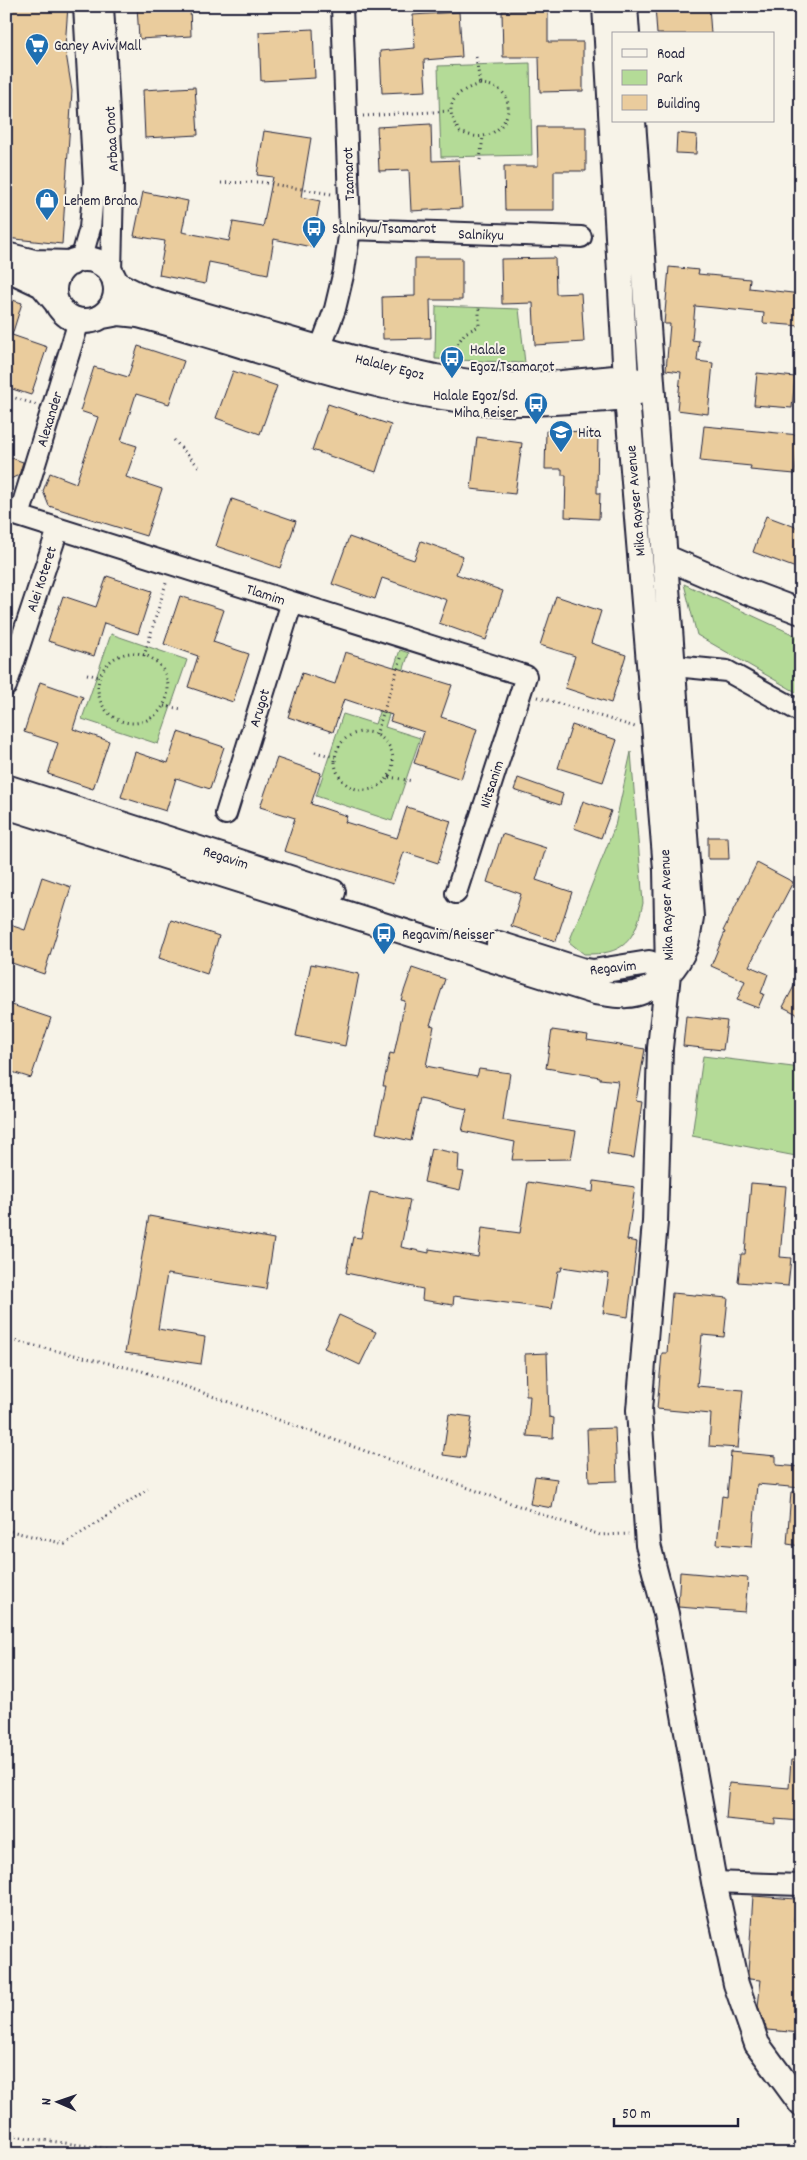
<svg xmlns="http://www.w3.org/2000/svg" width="807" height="2160" viewBox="0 0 807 2160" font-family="Dekko,sans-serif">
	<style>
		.green { fill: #b4db97; stroke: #6b7e69 }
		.building { fill: #eacc9d; stroke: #22223b }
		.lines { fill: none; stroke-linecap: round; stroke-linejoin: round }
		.minor-casing { stroke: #22223b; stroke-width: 24 }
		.tertiary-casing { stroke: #22223b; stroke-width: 28 }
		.path { stroke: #22223b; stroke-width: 3; stroke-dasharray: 1 4; stroke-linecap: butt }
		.minor { stroke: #f7f3e8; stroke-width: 20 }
		.tertiary { stroke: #f7f3e8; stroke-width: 24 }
		.labels { text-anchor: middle; stroke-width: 4; stroke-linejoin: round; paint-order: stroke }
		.poi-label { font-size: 15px; fill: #22223b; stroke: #f7f3e8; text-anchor: start }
		.street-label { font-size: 15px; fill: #22223b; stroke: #f7f3e8 }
	</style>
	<rect width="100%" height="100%" fill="#f7f3e8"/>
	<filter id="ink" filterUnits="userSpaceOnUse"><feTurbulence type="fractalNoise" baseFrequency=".02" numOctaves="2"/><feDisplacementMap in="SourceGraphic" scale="10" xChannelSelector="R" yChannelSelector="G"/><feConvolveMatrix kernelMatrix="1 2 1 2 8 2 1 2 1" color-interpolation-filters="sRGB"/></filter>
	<g filter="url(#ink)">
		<!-- green -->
		<path class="green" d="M530 63 532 155 441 157 438 66Z
			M436 306 519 309 525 363 435 359Z
			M684 584 801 638V695L697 635Z
			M111 634 187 660 158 744 82 719Z
			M400 650 409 653 385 727 420 738 392 821 316 796 343 714 375 724Z
			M631 752 643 903C635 941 624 955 584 954L569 942 615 826Z
			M703 1056 801 1068V1157L692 1136Z"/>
		<!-- building -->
		<path class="building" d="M6 6H68L65 47 72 91 62 244 6 238Z
			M137 6H190L191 36 139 39Z
			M655 6H709L711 34H657Z
			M548 10V42H583V91L540 92 539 57H503L502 11Z
			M459 12 462 57 424 60 426 91 382 93 380 51 415 48 413 15Z
			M313 29 315 78 261 81 259 32Z
			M195 87 198 135 145 138 143 90Z
			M431 124 432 161 459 160 462 208 411 211 409 170 379 171 377 127Z
			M537 127H586V171H554V210H505L504 166H538Z
			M264 131 311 138 301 197 320 201 311 247 274 239 268 274 209 262 205 284 159 275 165 241 134 236 143 192 188 201 182 232 229 241 233 222 263 227 273 177 257 175Z
			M677 133 697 135 696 154 676 153Z
			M415 258H462V300H430L431 338 383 339 382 297 415 296Z
			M555 258 556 294 581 293 584 342 535 345 533 303 502 304 501 259Z
			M669 267 699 270 698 274 750 279 749 288 801 294V326L763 323 764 313 695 306 692 340 699 341 697 361 713 363 708 414 677 410 681 372 666 370 670 324H664Z
			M6 298 22 303 12 335 47 347 31 395 6 387Z
			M138 346 184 361 169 404 136 394 121 441 137 446 126 477 162 489 146 536 49 506 43 491 50 473 76 483 98 417 80 411 94 367 128 377Z
			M233 371 277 386 260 434 216 418Z
			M757 373 795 377 792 408 754 405Z
			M328 404 391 425 376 472 312 450Z
			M704 426 799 435 795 474 750 470 751 466 700 461Z
			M546 431 598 432 597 493H600L599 519 565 517 566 475H562V469H545Z
			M477 437 522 443 515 494 471 489Z
			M6 456 23 462 19 475 6 481Z
			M232 499 296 521 280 568 216 546Z
			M766 516 801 529V554L796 568 753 552Z
			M349 537 414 560 421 541 463 556 456 574 503 591 486 640 439 623 447 600 382 578 375 599 332 584Z
			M107 576 152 591 138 634 104 623 94 656 48 641 63 596 96 607Z
			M180 596 224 610 213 642 249 654 233 702 188 687 198 656 164 644Z
			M556 596 601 611 591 643 626 655 611 703 565 688 575 656 540 645Z
			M345 652 452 685 441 717 477 729 461 779 414 763 424 732 390 721 392 715 344 699 333 732 288 717 302 673 335 684Z
			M40 682 83 697 73 729 109 741 93 789 48 774 58 743 24 732Z
			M572 725 617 740 603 782 558 768Z
			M178 732 224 747 210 789 176 778 166 811 121 797 135 752 168 763Z
			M277 758 321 773 311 804 347 816 345 822 397 838 407 807 451 821 438 863 404 852 393 884 284 851 295 818 260 807Z
			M518 778 563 794 560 805 514 790Z
			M583 801 611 811 601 838 574 828Z
			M502 834 546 848 536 880 572 892 556 941 511 926 521 894 487 882Z
			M708 837H728L729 859H708Z
			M757 863 793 882 749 966 768 974 761 993 764 994 758 1008 737 1000 745 981 711 966 725 932 723 931Z
			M42 877 71 887 44 974 6 961V937L10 925 25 930Z
			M171 920 219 936 207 974 159 958Z
			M311 964 359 974 345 1046 296 1036Z
			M412 968 445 979 430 1025 434 1026 426 1066 477 1076 479 1069 510 1073 503 1120 576 1131 571 1159 512 1160 515 1142 462 1131 467 1109 420 1099 411 1141 376 1133 386 1086H383L390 1053 394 1054 405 1001 401 1000Z
			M801 973V1016L783 1007Z
			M9 1004 51 1018 31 1078 6 1070V1012Z
			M686 1016 727 1021 723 1050 683 1046Z
			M552 1030 588 1035 587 1040 645 1049 636 1101 642 1102 634 1158 607 1154 618 1081 600 1079V1077L546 1068Z
			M431 1148 459 1154 458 1171 464 1172 460 1190 424 1182Z
			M594 1181 635 1187 627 1240 637 1242 628 1317 603 1313 609 1274 562 1267 561 1271H558L552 1309 454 1296 453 1305 422 1300 423 1289 346 1273 353 1237 361 1238 370 1192 410 1200 401 1247 429 1253V1249L478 1257 482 1228 520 1233 528 1182 593 1192Z
			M751 1183 786 1186 780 1257 791 1258 788 1286 738 1282 741 1254H745Z
			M149 1216 274 1239 266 1289 167 1274 158 1329 205 1337 201 1364 125 1353Z
			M672 1293 728 1298 724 1337 702 1335 697 1386 743 1390 738 1448 709 1446 711 1414 657 1409 662 1353H667Z
			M339 1315 376 1332 360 1365 324 1348Z
			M547 1353 549 1417 554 1418 553 1438 527 1436 530 1396H526L525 1354Z
			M449 1414 472 1417 465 1458 443 1455Z
			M615 1428 617 1481 589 1482 587 1429Z
			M731 1452 776 1456V1465L801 1467V1488L757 1484 752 1547 717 1544 722 1496 727 1497Z
			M535 1476 557 1479 552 1508 530 1504Z
			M791 1492H801V1546L787 1544Z
			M680 1572 748 1578 745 1612 678 1607Z
			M791 1760H801V1821L775 1819V1824L726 1819 729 1783 789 1788Z
			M753 1896 796 1899 794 1921 801 1922V2033L767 2030 758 2006 761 1980 749 1979 748 1973Z"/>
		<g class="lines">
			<!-- minor casing -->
			<g class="minor-casing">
				<path id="minor" d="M103 6 113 183 111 273
					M350 229 581 237
					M81 260 90 228 94 183 84 6
					M315 362 335 309 344 271 350 229 342 6
					M6 512 526 676 456 893
					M19 516 79 321
					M674 666 727 671 801 712
					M6 686 58 529
					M226 814 292 602
					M714 1882 801 1885"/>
			</g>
			<!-- tertiary casing -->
			<g class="tertiary-casing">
				<path id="tertiary" d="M605 6 627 397 666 869 668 974 660 1048 655 1222 639 1410 648 1545 666 1614 714 1882 736 1984 757 2044 801 2104
					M625 6 627 34
					M6 255 34 262 71 263
					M54 290a31 31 0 1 1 62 0a31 31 0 1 1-62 0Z
					M6 268 42 285 57 303
					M115 283 145 298 360 360 435 377 484 384 511 385 562 383 625 377 640 382
					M103 316 119 313 138 315C246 343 352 387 464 400 499 405 535 403 570 401 593 399 618 401 640 391
					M665 557 737 588 801 612
					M6 787 333 892
					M6 806 595 992C605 993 616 996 626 995 651 994 673 973 683 952 688 942 689 928 691 917 673 652 651 387 633 121
					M499 944 581 970 593 972 649 963 668 974"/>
			</g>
			<!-- path -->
			<path class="path" d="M476 57 480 84
				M480 84C522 86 512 131 483 136 476 138 466 134 460 132 442 107 452 92 480 84Z
				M363 116 450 111
				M480 160 483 137
				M221 183 260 182 331 194
				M446 360 465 333 479 326V305
				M6 395 37 405
				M174 440 200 468
				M98 688a35 35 0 1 1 70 0a35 35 0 1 1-70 0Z
				M144 656 167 580
				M87 674 100 677
				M538 697 635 727
				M164 706 182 709
				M335 761a29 29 0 1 1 58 0a29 29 0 1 1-58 0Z
				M376 735 402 655
				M315 752 335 757
				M389 777 413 781
				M6 1339 142 1371 600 1535 629 1534
				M6 1530 65 1544 148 1489
				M6 2135 146 2154"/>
			<!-- minor -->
			<use href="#minor" class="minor"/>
			<!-- tertiary -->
			<use href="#tertiary" class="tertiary"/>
		</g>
	</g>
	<!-- icons -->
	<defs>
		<g id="supermarket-pin" transform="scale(1.25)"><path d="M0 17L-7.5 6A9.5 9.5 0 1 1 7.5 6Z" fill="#1f6fb2" stroke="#f7f3e8"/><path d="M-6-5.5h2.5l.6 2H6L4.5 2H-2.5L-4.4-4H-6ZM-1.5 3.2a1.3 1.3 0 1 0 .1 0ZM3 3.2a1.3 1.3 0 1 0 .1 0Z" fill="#fff"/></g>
		<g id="shop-pin" transform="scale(1.25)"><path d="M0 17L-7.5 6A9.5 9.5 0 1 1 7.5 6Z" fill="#1f6fb2" stroke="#f7f3e8"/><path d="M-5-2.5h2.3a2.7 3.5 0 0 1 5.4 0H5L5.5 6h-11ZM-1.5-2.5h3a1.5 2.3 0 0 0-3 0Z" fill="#fff"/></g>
		<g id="bus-pin" transform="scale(1.25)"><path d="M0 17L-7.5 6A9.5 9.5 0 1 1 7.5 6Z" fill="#1f6fb2" stroke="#f7f3e8"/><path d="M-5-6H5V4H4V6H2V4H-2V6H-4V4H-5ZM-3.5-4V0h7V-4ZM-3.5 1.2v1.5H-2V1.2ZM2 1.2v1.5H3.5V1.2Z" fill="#fff"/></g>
		<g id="school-pin" transform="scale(1.25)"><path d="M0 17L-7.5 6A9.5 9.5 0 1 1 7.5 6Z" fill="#1f6fb2" stroke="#f7f3e8"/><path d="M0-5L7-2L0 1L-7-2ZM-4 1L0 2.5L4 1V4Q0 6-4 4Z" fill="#fff"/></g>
	</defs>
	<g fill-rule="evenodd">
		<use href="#supermarket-pin" x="37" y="45"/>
		<use href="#shop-pin" x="47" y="200"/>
		<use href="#bus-pin" x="314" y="228"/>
		<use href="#bus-pin" x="452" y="358"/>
		<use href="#bus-pin" x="536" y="404"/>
		<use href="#school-pin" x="561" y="432"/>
		<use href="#bus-pin" x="384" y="934"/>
	</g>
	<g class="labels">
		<!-- poi labels -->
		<g class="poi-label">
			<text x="54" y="50">Ganey Aviv Mall</text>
			<text x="64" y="205">Lehem Braha</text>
			<text x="332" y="233">Salnikyu/Tsamarot</text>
			<text x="470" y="354">Halale<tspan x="470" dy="17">Egoz/Tsamarot</tspan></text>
			<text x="518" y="400" text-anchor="end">Halale Egoz/Sd.<tspan x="518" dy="17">Miha Reiser</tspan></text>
			<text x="578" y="437">Hita</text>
			<text x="402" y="939">Regavim/Reisser</text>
		</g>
		<!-- street labels -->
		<g class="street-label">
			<text transform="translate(111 139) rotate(-93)" y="5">Arbaa Onot</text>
			<text transform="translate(348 174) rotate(-92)" y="5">Tzamarot</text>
			<text transform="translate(481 234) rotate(2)" y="5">Salnikyu</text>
			<text transform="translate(390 366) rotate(14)" y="5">Halaley Egoz</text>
			<text transform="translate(49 419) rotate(-73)" y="5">Alexander</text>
			<text transform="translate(635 501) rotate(-95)" y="5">Mika Rayser Avenue</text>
			<text transform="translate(41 579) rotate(-72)" y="5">Alei Koteret</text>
			<text transform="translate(266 594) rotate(18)" y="5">Tlamim</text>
			<text transform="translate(259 708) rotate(-73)" y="5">Arugot</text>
			<text transform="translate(491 784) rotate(-72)" y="5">Nitsanim</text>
			<text transform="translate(226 857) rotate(18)" y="5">Regavim</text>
			<text transform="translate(666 905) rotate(-92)" y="5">Mika Rayser Avenue</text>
			<text transform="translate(613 967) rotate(-6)" y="5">Regavim</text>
		</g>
	</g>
	<!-- margin -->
	<rect width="807" height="2160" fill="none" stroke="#f7f3e8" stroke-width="25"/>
	<rect x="12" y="12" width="782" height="2135" fill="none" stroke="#22223b" stroke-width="2" filter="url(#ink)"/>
	<!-- legend -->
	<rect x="612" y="32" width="162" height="90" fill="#f7f3e8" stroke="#a29fa3"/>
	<rect x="622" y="49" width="25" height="8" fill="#f7f3e8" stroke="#a29fa3"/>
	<text x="657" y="58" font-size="15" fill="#22223b">Road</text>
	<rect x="622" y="70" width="25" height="15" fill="#b4db97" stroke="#a29fa3"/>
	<text x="657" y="82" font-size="15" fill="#22223b">Park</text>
	<rect x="622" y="95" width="25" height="15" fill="#eacc9d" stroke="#a29fa3"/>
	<text x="657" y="108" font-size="15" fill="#22223b">Building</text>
	<!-- north arrow -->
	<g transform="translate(58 2102) rotate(272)" stroke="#f7f3e8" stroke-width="4" paint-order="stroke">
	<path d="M0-4L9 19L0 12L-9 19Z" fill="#22223b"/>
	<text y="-8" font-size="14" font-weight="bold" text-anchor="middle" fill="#22223b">N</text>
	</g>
	<!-- scale -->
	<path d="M614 2118v8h124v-8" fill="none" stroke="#22223b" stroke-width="2.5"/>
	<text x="622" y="2118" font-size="15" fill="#22223b" stroke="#f7f3e8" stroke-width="4" paint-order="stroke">50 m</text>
</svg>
